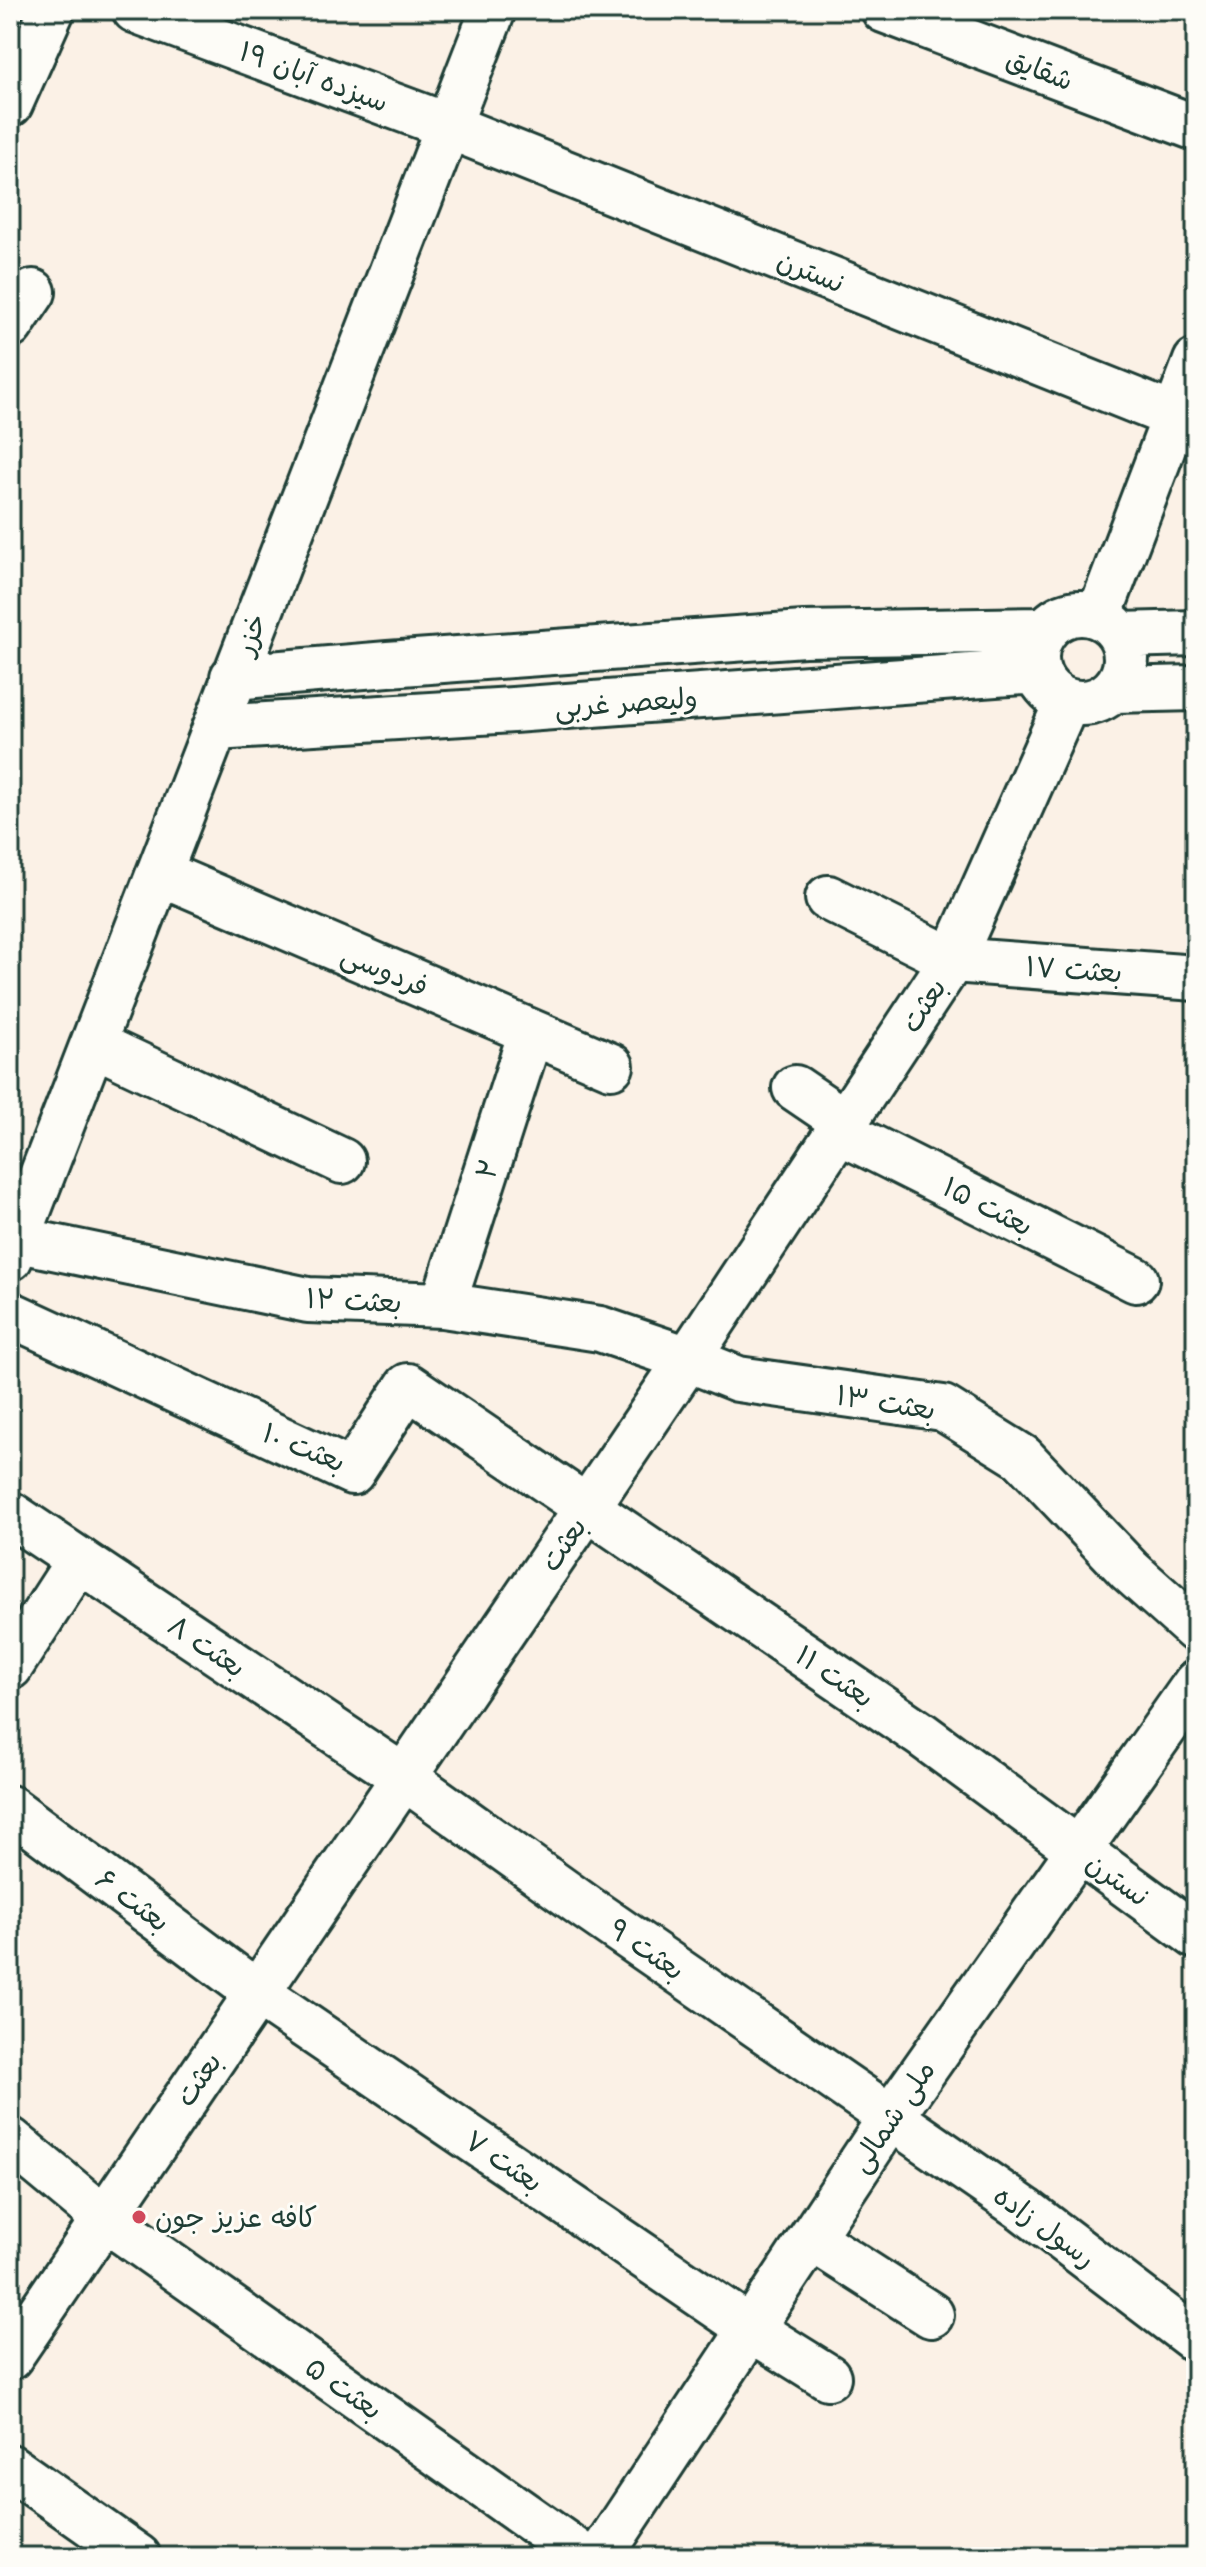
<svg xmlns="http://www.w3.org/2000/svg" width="1206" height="2567" viewBox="0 0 1206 2567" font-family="'Playpen Sans','Playpen Sans Arabic',sans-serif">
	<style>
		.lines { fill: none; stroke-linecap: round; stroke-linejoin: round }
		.street-casing { stroke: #1f3d34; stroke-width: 50 }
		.secondary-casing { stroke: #1f3d34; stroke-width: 50 }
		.street { stroke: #fdfcf7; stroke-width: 44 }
		.secondary { stroke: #fdfcf7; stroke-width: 44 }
		.poi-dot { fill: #d1495b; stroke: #fdfcf7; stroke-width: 3 }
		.labels { text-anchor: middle; stroke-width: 6; stroke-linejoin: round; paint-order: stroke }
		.street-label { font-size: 28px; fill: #1f3d34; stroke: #fdfcf7 }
		.poi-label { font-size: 28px; fill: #1f3d34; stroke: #fdfcf7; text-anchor: start }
	</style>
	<rect width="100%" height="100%" fill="#fbf1e6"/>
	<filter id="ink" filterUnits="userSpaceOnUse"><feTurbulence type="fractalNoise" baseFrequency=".0125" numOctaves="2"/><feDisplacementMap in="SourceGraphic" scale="16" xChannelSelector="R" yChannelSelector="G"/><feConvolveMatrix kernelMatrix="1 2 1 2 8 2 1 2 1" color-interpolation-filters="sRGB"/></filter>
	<g filter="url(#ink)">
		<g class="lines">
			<!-- street casing -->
			<g class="street-casing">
				<path id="street" d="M135 10 448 126 1174 416
					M884 10 1196 128
					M10 104 52 10
					M10 326 33 292
					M160 873 611 1066
					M828 898 952 960 1196 978
					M94 1044 342 1161
					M795 1088 845 1122
					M839 1131 1136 1280
					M10 1238 308 1300 443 1305 600 1329 688 1359 738 1379 943 1408 1022 1457 1129 1570 1196 1630
					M443 1305 531 1032
					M10 1314 352 1472 408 1386 922 1735 1196 1936
					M10 1667 79 1560
					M10 1808 257 1993 751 2329 828 2377
					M10 2140 104 2218 584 2557
					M811 2238 931 2315
					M10 2467 138 2557
					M600 2557 891 2117 1196 1683"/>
			</g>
			<!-- secondary casing -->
			<g class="secondary-casing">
				<path id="secondary" d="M1036 658a45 45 0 1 1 90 0a45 45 0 1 1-90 0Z
					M1099 616 1196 361
					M1120 635 1196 633
					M233 677 388 664 804 634 1044 630
					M1114 690 1196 688
					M215 728 513 710 1037 671
					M10 1258 493 10
					M10 1514 405 1778 587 1908 1025 2210 1196 2340
					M10 2357 688 1359 952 960 1067 702"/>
			</g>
			<!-- street -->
			<use href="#street" class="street"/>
			<!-- secondary -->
			<use href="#secondary" class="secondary"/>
		</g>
	</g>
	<!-- markers -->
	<circle class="poi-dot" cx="139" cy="2217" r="8"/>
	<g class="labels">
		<!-- street labels -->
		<g class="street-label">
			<text transform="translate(1040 69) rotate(21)" y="10">شقایق</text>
			<text transform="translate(314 76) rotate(20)" y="10">سیزده آبان ۱۹</text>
			<text transform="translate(811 271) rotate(22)" y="10">نسترن</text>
			<text transform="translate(250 634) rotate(-69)" y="10">خزر</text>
			<text transform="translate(626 702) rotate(-4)" y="10">ولیعصر غربی</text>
			<text transform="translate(1074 969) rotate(4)" y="10">بعثت ۱۷</text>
			<text transform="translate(385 970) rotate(23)" y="10">فردوسی</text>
			<text transform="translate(923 1005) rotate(-57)" y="10">بعثت</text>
			<text transform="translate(487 1169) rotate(-72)" y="10">۲</text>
			<text transform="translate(988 1206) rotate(27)" y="10">بعثت ۱۵</text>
			<text transform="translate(354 1300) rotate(3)" y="10">بعثت ۱۲</text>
			<text transform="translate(886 1402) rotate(9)" y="10">بعثت ۱۳</text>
			<text transform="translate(304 1447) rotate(22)" y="10">بعثت ۱۰</text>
			<text transform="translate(563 1544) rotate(-56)" y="10">بعثت</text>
			<text transform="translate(207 1646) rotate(34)" y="10">بعثت ۸</text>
			<text transform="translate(835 1676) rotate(34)" y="10">بعثت ۱۱</text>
			<text transform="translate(1118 1879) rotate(36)" y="10">نسترن</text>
			<text transform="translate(133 1900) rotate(37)" y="10">بعثت ۶</text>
			<text transform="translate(647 1949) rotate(35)" y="10">بعثت ۹</text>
			<text transform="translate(198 2079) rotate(-56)" y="10">بعثت</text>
			<text transform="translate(892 2116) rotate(-56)" y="10">ملی شمالی</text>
			<text transform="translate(504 2161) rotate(34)" y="10">بعثت ۷</text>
			<text transform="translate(1045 2226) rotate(36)" y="10">رسول زاده</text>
			<text transform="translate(344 2388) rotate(35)" y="10">بعثت ۵</text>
		</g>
		<!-- poi labels -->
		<g class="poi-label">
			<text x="155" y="2227">کافه عزیز جون</text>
		</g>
	</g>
	<!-- margin -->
	<rect width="1206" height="2567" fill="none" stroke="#fdfcf7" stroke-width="40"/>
	<rect x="20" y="20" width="1166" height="2527" fill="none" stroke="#1f3d34" stroke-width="3" filter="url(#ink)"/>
</svg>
